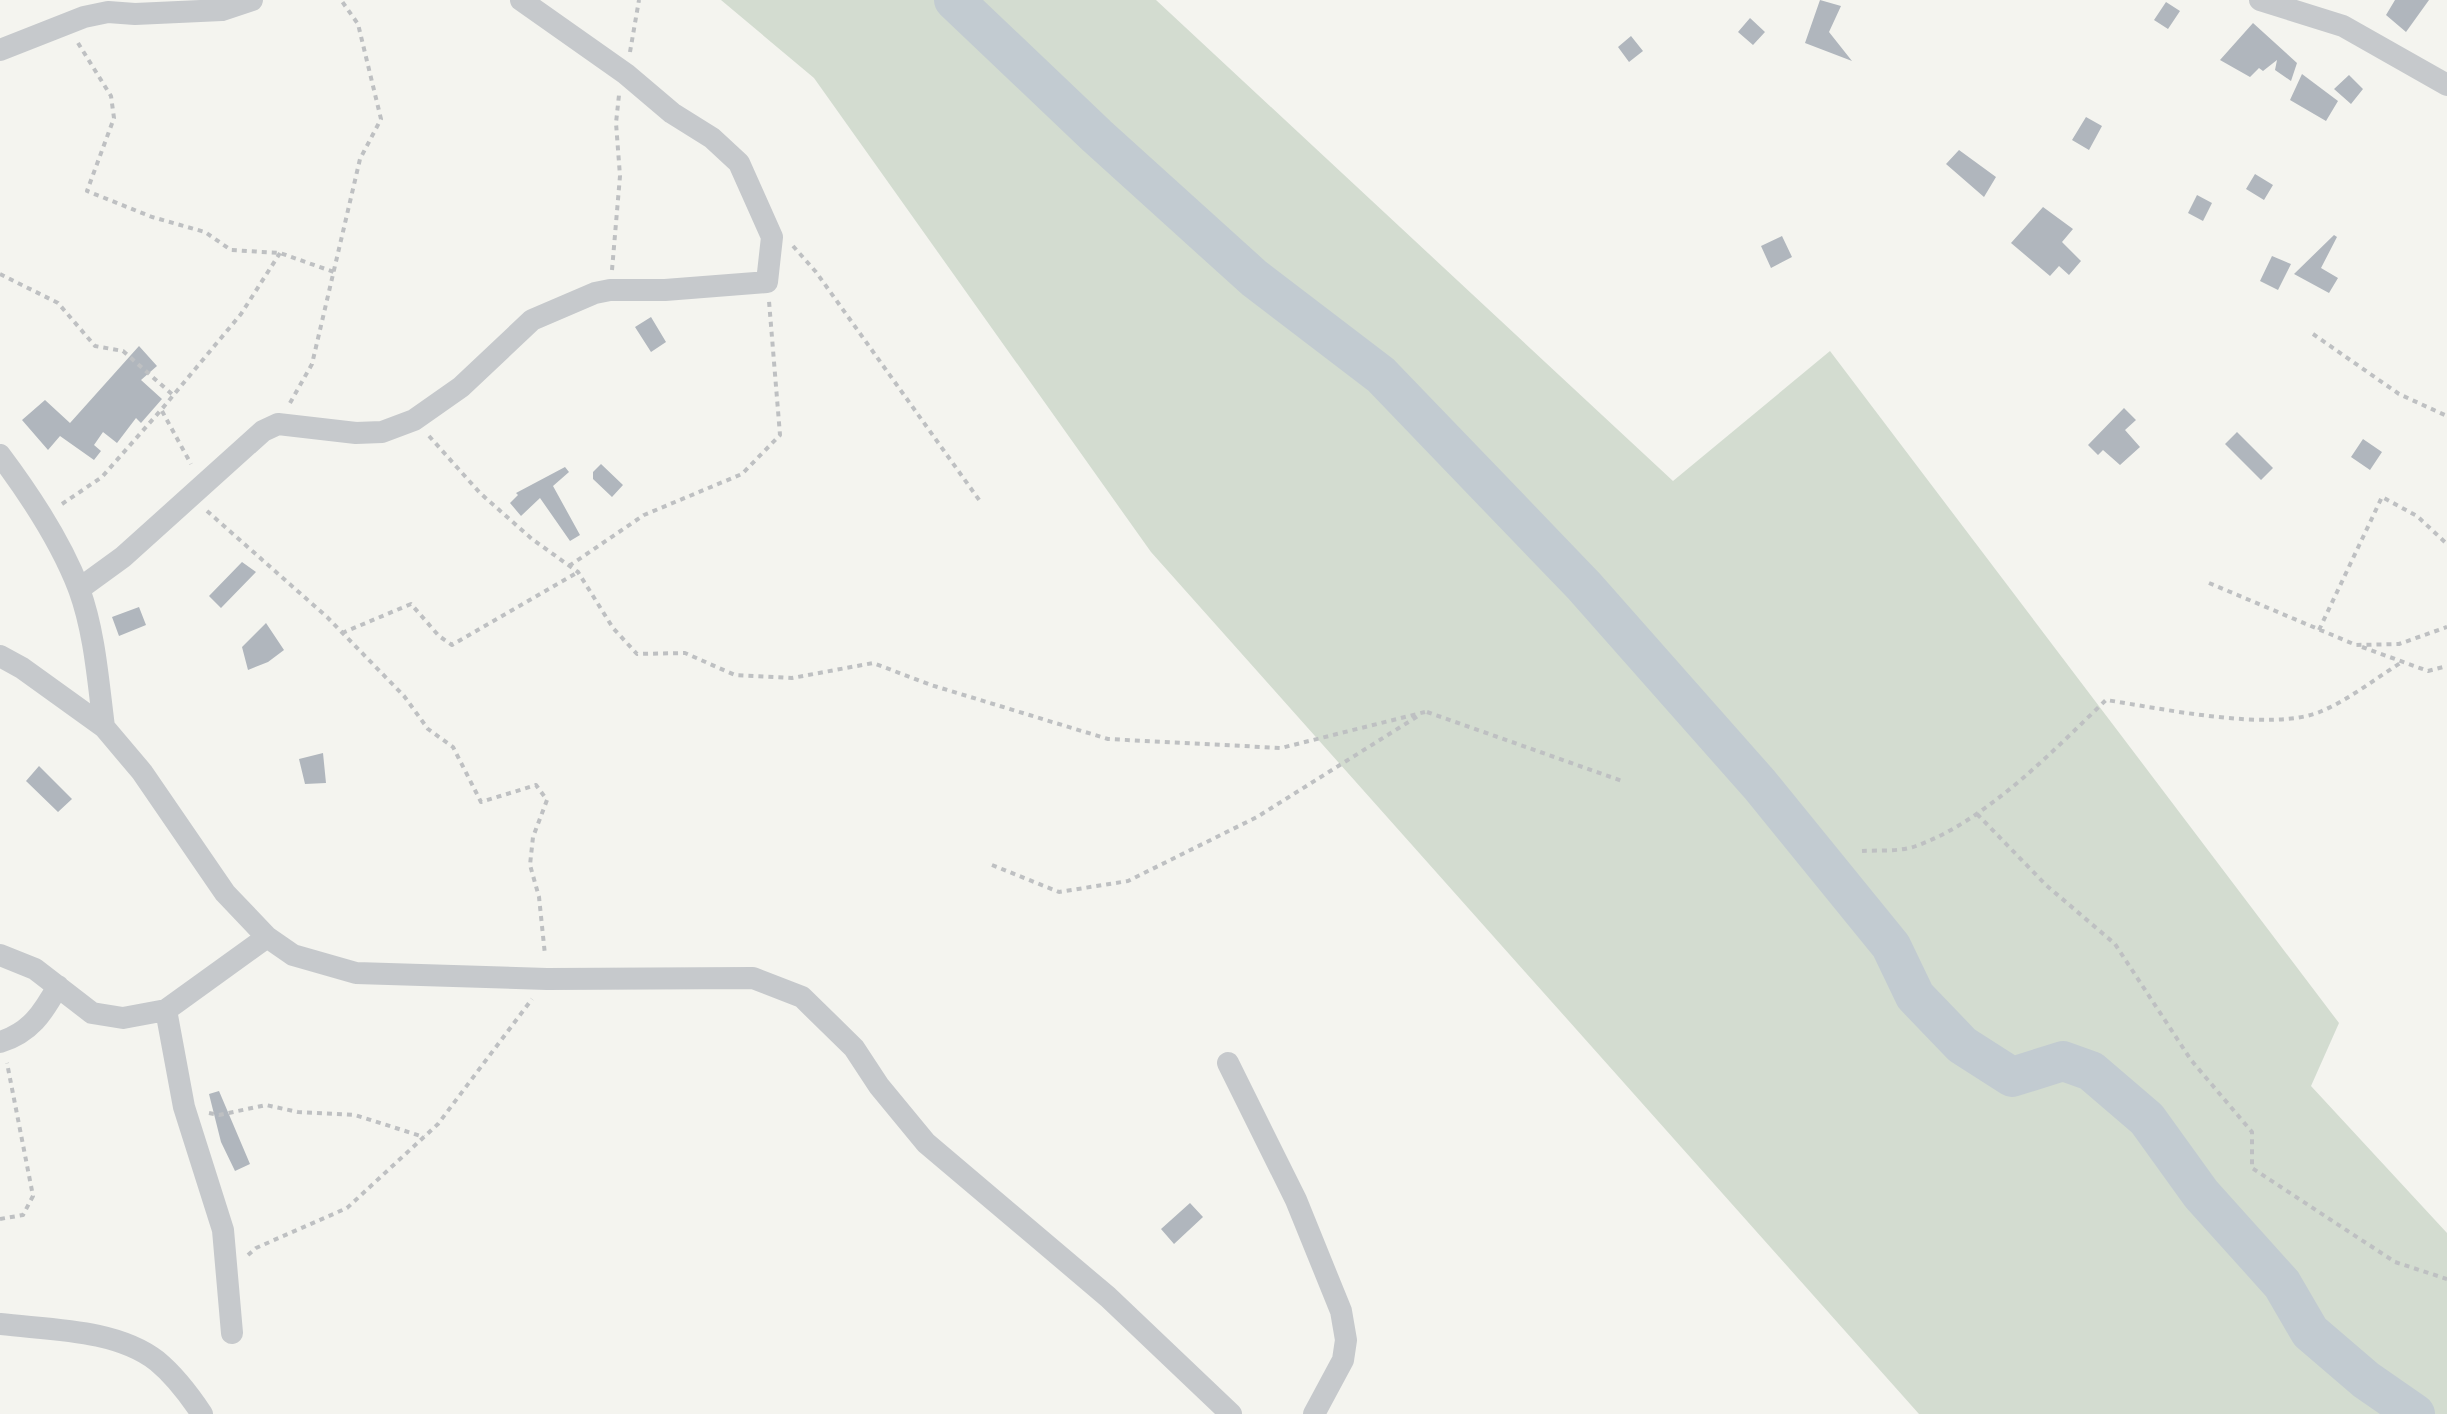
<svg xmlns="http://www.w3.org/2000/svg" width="2447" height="1414" viewBox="0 0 2447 1414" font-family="'Work Sans',sans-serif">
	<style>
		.green { fill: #d3dcd0 }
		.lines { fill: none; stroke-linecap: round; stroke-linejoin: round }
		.river { stroke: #c2cbd1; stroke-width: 40 }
		.building { fill: #b0b6bd }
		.path { stroke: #bec0c2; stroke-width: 4; stroke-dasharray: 5 5; stroke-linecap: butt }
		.street { stroke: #c6c9cc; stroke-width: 22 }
	</style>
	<rect width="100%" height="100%" fill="#f4f4ef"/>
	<!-- green -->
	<path class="green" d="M721 0H1156L1673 481 1830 351 2339 1023 2311 1086 2447 1233V1414H1919L1151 552 814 78Z"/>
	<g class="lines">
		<!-- river -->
		<path class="river" d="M954 0 1097 136 1254 278 1381 375 1584 586 1760 785 1891 946 1915 996 1962 1045 2012 1077 2063 1061 2091 1071 2147 1119 2201 1194 2282 1284 2310 1332 2366 1380 2415 1414"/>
	</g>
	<!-- building -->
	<path class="building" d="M1820 0 1841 6 1829 32 1852 61 1805 43Z
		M2395 0H2429L2406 32 2386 15Z
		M2166 2 2180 11 2168 29 2154 20Z
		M1750 18 1765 32 1753 45 1738 32Z
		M2253 23 2297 63 2291 81 2275 70 2277 60 2263 71 2259 68 2250 77 2220 60Z
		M1631 36 1643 51 1629 62 1618 47Z
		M2302 74 2338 101 2326 121 2290 100Z
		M2349 75 2363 89 2351 104 2334 89Z
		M2086 117 2102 126 2089 150 2072 140Z
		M1959 150 1996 177 1984 197 1946 164Z
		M2255 174 2273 185 2264 200 2246 189Z
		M2197 195 2212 203 2203 221 2188 213Z
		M2043 207 2073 229 2062 242 2081 261 2069 275 2059 266 2050 276 2011 243Z
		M2334 235 2337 237 2321 268 2338 278 2329 293 2294 274Z
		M1782 236 1792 257 1771 268 1761 246Z
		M2272 256 2291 264 2278 290 2260 281Z
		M651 317 666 342 651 352 635 327Z
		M139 346 157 366 141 380 162 399 141 423 136 418 117 443 103 432 94 445 101 451 94 460 60 436 48 450 22 420 45 400 70 423Z
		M2124 408 2136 420 2125 430 2140 447 2120 465 2103 450 2098 455 2088 445Z
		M2237 432 2273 468 2261 480 2225 444Z
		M2363 439 2382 452 2370 470 2351 457Z
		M601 464 623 485 612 497 593 479V472Z
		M565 467 569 472 553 486 580 535 570 541 540 498 521 516 510 503 518 495 516 493Z
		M242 562 256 572 221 608 209 596Z
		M139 607 146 625 119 636 112 617Z
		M266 623 284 650 268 662 248 670 242 647Z
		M323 753 326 783 305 784 299 759Z
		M39 766 72 799 58 812 26 781Z
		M219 1091 250 1164 235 1171 221 1142 209 1094Z
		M1190 1203 1203 1217 1174 1244 1161 1229Z"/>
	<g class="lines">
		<!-- path -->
		<path class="path" d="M78 43 111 96 114 118 87 191 152 217 205 232 231 250 280 253 334 272
			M630 52 639 0
			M793 246 816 272 982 504
			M612 270 620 176 616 123 619 95
			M0 274 58 303 95 346 123 351 173 395
			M2313 334 2399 394 2447 416
			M290 403 312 364 360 159 381 119 358 24 341 0
			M162 411 191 464
			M429 436 480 493 532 539 578 572 613 628 637 654 685 653 735 675 792 678 873 663 931 685 1108 739 1281 748 1425 712
			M62 504 102 477 161 410 241 314 280 253
			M207 511 327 617 404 696 428 729 453 747 481 802 536 785 547 800 533 837 530 865 539 897 545 955
			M569 566 644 515 742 474 780 435 769 301
			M2209 583 2356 645 2399 644 2447 627
			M2319 630 2382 497 2417 516 2447 544
			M342 633 411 604 439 636 452 645 578 572
			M2362 647 2428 671 2447 666
			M1427 712 1625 782
			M1977 814 2046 885 2115 944 2191 1060 2252 1132V1168L2395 1262 2447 1279
			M1862 851C1878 850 1900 852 1916 846 1986 821 2053 751 2106 700 2160 708 2273 733 2322 711 2350 699 2376 678 2402 662
			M992 865 1059 892 1128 881 1257 817 1418 716
			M209 1113 219 1115 266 1105 298 1112 355 1115 424 1137
			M0 1219 23 1215 33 1196 7 1063
			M248 1255 256 1248 347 1208 438 1124 532 999"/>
		<!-- street -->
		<path class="street" d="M2260 0 2343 26 2447 85
			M0 50 84 17 108 12 135 14 222 10 252 0
			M0 455C30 495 61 542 79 589 95 633 98 681 104 727
			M79 589 123 557 263 431 278 424 356 433 382 432 414 420 461 387 532 320 595 293 610 290H665L767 282 772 237 739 163 712 138 672 113 626 74 521 0
			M0 656 22 668 104 727 142 772 225 893 267 937 293 955 356 973 547 979 753 978 802 997 854 1048 879 1086 926 1143 1108 1297 1231 1414
			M0 955 35 969 92 1013 123 1018 166 1010 267 937
			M166 1010 184 1107 223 1230 232 1333
			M0 1042C30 1033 43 1013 58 986
			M1228 1063 1296 1200 1341 1311 1346 1340 1343 1360 1314 1414
			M0 1324C50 1330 116 1329 157 1361 174 1375 190 1396 202 1414"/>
	</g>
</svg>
